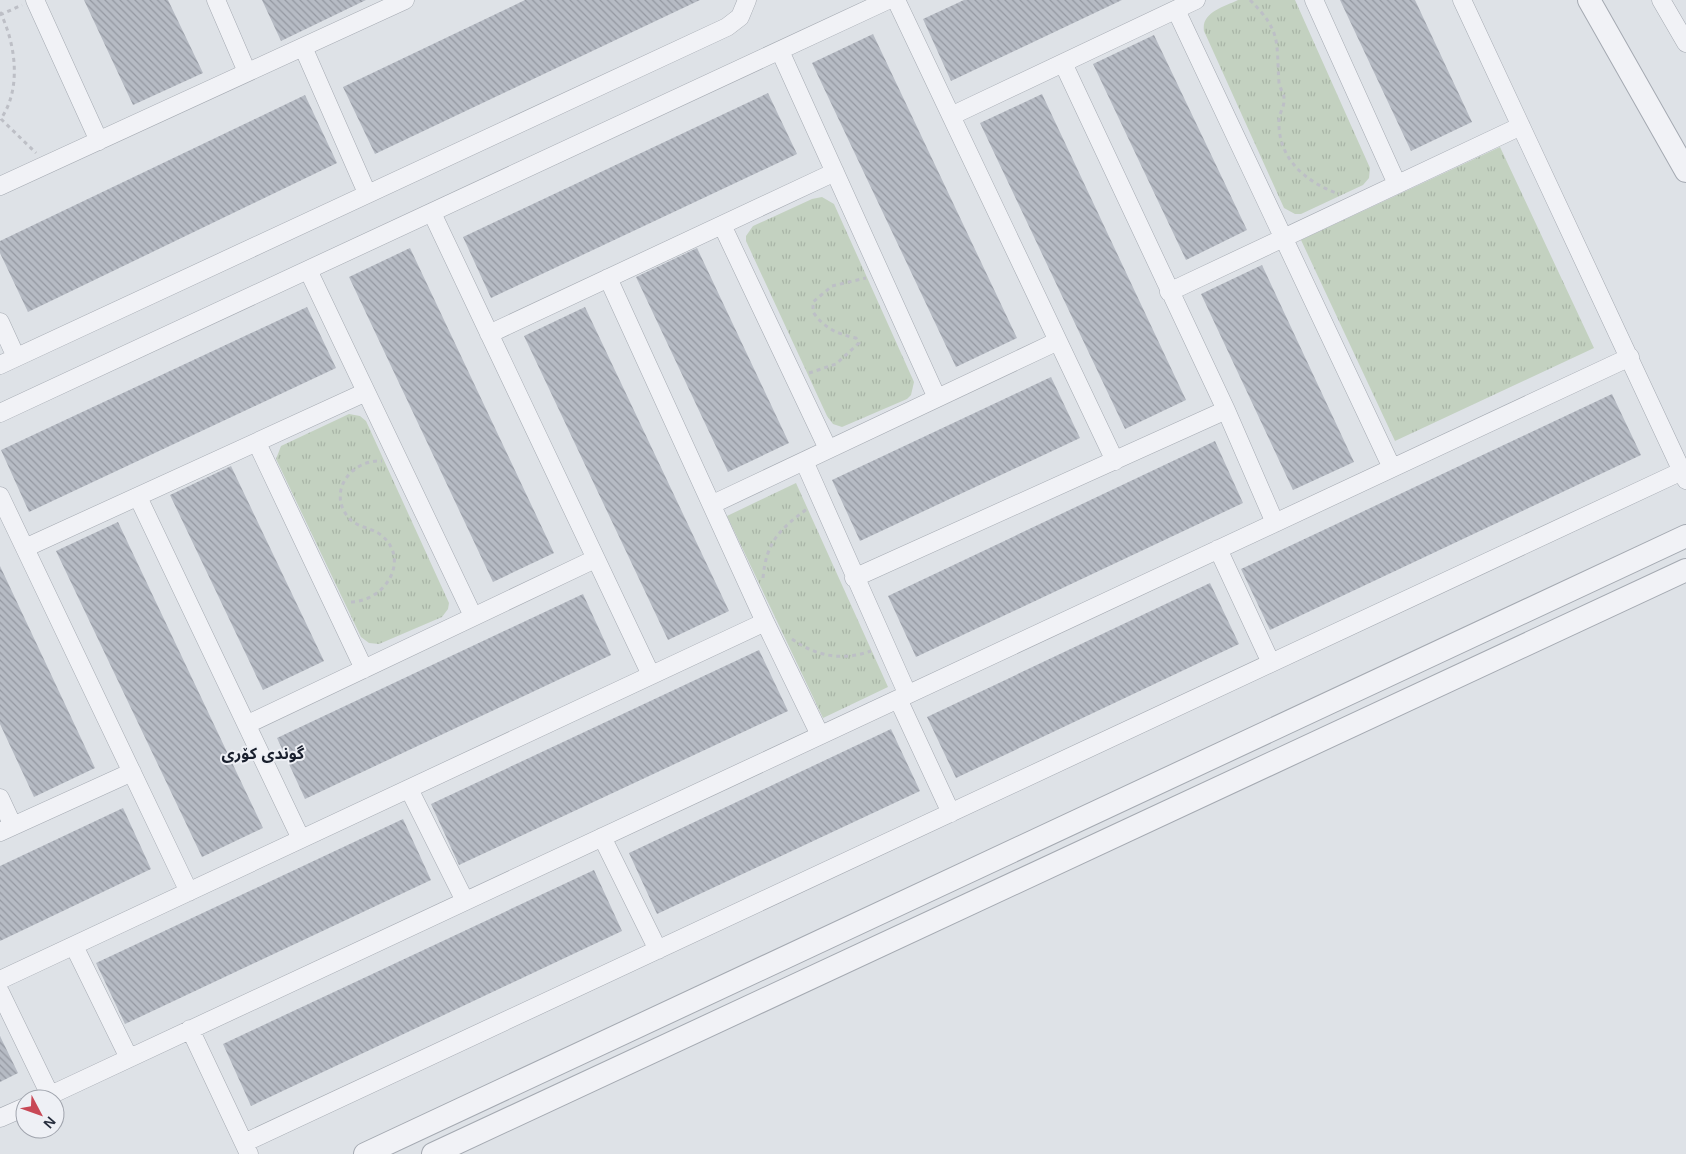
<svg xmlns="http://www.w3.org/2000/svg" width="1686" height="1154" viewBox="0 0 1686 1154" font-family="Arial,'Noto Sans Arabic',sans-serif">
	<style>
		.park { fill: url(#park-tufts) }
		.building { fill: url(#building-back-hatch) }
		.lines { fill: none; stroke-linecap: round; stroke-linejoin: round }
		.minor-casing { stroke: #a4a9b1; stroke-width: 19 }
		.tertiary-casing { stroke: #a4a9b1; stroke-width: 24 }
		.path { stroke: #bdbfc6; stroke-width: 3; stroke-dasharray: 4 4; stroke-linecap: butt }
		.minor { stroke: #f1f2f6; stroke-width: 18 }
		.tertiary { stroke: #f1f2f6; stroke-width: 22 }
		.labels { text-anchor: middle; stroke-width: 4; stroke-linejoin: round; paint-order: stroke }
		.neighbourhood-label { font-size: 16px; font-weight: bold; fill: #1a202e; stroke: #eef0f5 }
	</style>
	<defs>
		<pattern id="park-tufts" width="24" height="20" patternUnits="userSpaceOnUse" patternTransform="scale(1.25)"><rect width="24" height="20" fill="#c3d1c0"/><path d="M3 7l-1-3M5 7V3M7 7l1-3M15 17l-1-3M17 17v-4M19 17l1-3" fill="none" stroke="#a8b4a6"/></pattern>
		<pattern id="building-back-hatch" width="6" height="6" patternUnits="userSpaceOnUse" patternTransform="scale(1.25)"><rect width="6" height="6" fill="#b6bbc4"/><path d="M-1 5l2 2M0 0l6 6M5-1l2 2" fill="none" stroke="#9498a1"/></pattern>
	</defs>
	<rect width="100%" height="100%" fill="#dee2e7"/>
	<!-- park -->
	<path class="park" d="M1238 0H1295L1370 168 1369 178 1363 185 1301 214H1295L1284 208 1204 31C1201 12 1224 7 1238 0Z
		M1500 147 1594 348 1395 441 1301 240Z
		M822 197 834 204 914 382 911 395 907 399 842 427 833 424 827 416 746 241V236L753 226 812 199Z
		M349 414 360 416 366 421 449 603 448 609 442 617 379 644 369 643 361 637 276 459 281 446Z
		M796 483 888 687 823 718 727 516Z"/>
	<!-- building -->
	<path class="building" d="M84 0H168L203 73 133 105Z
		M262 0H366L281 41Z
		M525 0H700L375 154 343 87Z
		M964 0H1122L951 81 923 19Z
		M1340 0H1415L1472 122 1411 151Z
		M873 34 1017 338 956 367 812 63Z
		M1154 35 1247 230 1186 260 1093 64Z
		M768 93 797 154 491 298 463 237Z
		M1042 94 1186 400 1125 429 980 123Z
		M305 95 337 163 28 312 0 253V241Z
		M410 248 554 553 493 582 349 277Z
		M697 248 789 443 728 472 636 277Z
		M1262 265 1354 462 1293 490 1201 294Z
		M307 307 336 368 29 512 1 450Z
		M585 307 729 611 668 640 524 336Z
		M1051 377 1080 438 860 541 832 480Z
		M1612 394 1641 455 1270 630 1241 569Z
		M1215 441 1243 503 916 657 888 596Z
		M231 466 324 661 263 690 170 495Z
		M118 522 263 828 202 857 56 551Z
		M0 566 95 768 34 797 0 724Z
		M1210 583 1239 644 956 778 927 717Z
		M583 594 611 655 305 799 277 738Z
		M759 650 788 711 459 865 431 804Z
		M891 729 920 791 657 914 629 853Z
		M123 808 151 869 0 941V866Z
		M403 819 431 880 125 1024 96 963Z
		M594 870 622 931 251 1106 223 1044Z
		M0 1036 18 1073 0 1082Z"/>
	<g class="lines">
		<!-- minor casing -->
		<g class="minor-casing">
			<path id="minor" d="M35 0 99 141
				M216 0 247 72
				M896 0 1115 461
				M1314 0 1397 184
				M1462 0 1686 480
				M1661 0 1686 43
				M1176 10 1392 468
				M303 47 367 193
				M780 51 937 398
				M1063 63 1226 410 1275 523
				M951 116 1196 0
				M0 186 405 0
				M432 213 651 675
				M722 225 828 449
				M308 270 473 616
				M608 278 765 622 820 735
				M1169 292 1521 126
				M0 322 16 357
				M489 334 835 172
				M0 365 727 27 740 17 747 0
				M0 413 888 0
				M257 443 364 669
				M804 461 907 693
				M0 496 189 892
				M138 497 301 839
				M713 504 1058 341
				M25 548 366 392
				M1218 549 1271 663
				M854 578 1226 410
				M898 699 951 813
				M248 724 595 559
				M409 789 465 901
				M0 798 13 826
				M0 832 132 772
				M602 837 658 950
				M74 946 129 1058
				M0 980 765 622
				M0 992 50 1095
				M190 1029 249 1154
				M42 1099 1630 357
				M0 1118 25 1107
				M244 1143 1682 471"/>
		</g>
		<!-- tertiary casing -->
		<g class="tertiary-casing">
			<path id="tertiary" d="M1589 0 1686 171
				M365 1154 1686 536
				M433 1154 1686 570"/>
		</g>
		<!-- path -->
		<path class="path" d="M1250 0C1282 32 1276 41 1279 83 1280 89 1285 94 1284 101 1284 107 1280 112 1279 119 1277 158 1305 182 1339 194
			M0 12C16 44 22 90 0 120
			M0 15 22 5
			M1 119 36 153
			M809 373 836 364 859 343 856 338C837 334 824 328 813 312V302L832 286 866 278
			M763 578C766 542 780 529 807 509
			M351 602C386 601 411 559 381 535 371 527 357 528 348 517 327 491 352 459 382 461
			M792 639C817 657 843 661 871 651"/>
		<!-- minor -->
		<use href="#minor" class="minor"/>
		<!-- tertiary -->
		<use href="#tertiary" class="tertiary"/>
	</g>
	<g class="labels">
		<!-- neighbourhood labels -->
		<g class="neighbourhood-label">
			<text x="263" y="759">گوندی کۆری</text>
		</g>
	</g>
	<!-- north arrow -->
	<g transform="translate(40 1114) rotate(131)"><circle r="24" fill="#eef0f5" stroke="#9fa3ac"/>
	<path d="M0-4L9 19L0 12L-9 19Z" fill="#c84856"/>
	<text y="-8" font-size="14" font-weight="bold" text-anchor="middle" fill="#282f3e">N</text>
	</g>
</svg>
